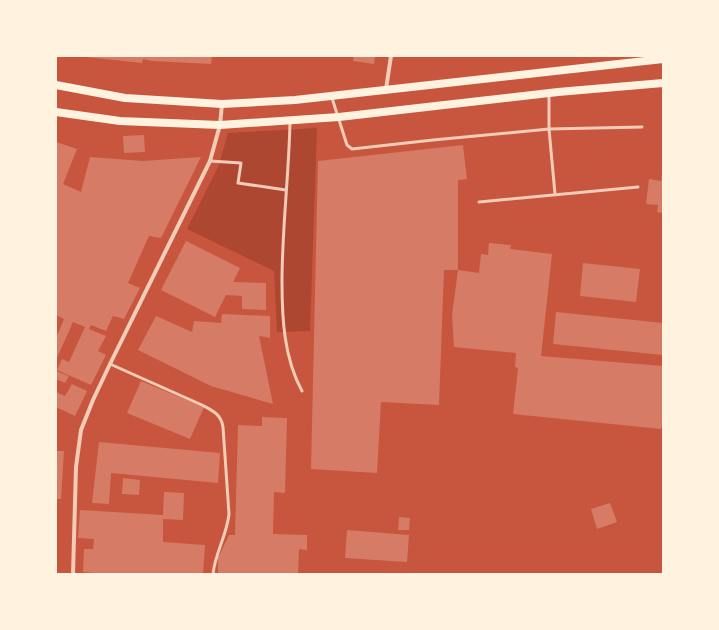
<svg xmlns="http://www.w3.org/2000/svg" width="719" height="630" viewBox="0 0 719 630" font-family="Commissioner,sans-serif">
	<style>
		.green { fill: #ae4732 }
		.building { fill: #d67c66 }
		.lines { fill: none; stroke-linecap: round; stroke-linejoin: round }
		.service { stroke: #f1ccb7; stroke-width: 3 }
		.minor { stroke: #f1ccb7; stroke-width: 4 }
		.secondary { stroke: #fff3e0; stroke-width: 8 }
	</style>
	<rect width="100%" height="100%" fill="#c8553d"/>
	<!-- green -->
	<path class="green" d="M317 128 310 331 277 332 274 271 187 229 219 165 228 133Z"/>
	<!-- building -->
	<path class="building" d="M86 56H212L211 64 152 61 143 59 142 63 86 57Z
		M354 56H375L374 64 353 61Z
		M144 135 145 152 124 153 123 136Z
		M56 142 77 149 63 184 81 192 90 157 143 161 201 157 161 238 149 236 128 283 140 288 124 319 113 316 106 331 91 325 89 329 106 336 98 351 106 355 91 385 57 370 62 359 69 362 85 327 73 322 56 360V338L64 319 56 315Z
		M463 145 467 179 458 180V270H444L439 405 381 402 377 473 311 469 318 161Z
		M662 174 663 175V213L657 212 658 205 646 204 649 179 661 181Z
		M186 241 240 268 233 282 266 283V310L242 309V296L226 295 215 317 161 290Z
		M489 243 511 245 510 249 552 254 541 356 663 366V422L661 429 513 414 518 368 515 367 516 353 454 347 452 315 458 270 479 273 481 254 488 255Z
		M583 263 640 269 636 302 580 296Z
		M556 312 663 323V355L553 344Z
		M222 314 270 316V338L259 336 273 404 211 386 138 350 156 316 192 332 194 321 221 323Z
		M56 371 69 376 65 383 56 379Z
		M141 381 204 407 190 439 127 413Z
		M72 384 87 391 75 416 56 407V392L65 396Z
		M262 417 287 418 285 493 274 492 273 534 307 535V550L299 549 298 574H218V558L229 535H235L238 425 262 426Z
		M99 442 220 453 218 483 111 473 109 504 92 503Z
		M56 451H64L61 499H56Z
		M123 478 140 480 139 495 122 494Z
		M164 492 184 493 183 520 163 519V542L205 545 203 574H94V573L83 572 84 549H93L94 539 78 538 80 510 163 515Z
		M610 503 617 522 597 529 591 509Z
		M399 517 410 518 409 530H398Z
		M347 530 409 535 407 562 345 558Z"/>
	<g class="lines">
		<!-- service -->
		<path class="service" d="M549 94V129L555 194
			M332 98 347 145 352 149 433 140 549 129 642 127
			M290 121C289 175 282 228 282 282 282 319 284 358 302 391
			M210 161 241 163 238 183 286 190
			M479 202 638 187
			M110 364 202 405C213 411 221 414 223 427L229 514C227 535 215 553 213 574"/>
		<!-- minor -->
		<path class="minor" d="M386 89 391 56
			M73 574 76 467 81 430 93 400 110 364 210 161 220 125 222 104"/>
		<!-- secondary -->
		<path class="secondary" d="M56 85 125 98 222 104 295 100 663 59
			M56 112 120 121 220 125 339 117 558 92 663 83"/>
	</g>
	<!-- border -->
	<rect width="719" height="630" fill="none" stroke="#fff3e0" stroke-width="114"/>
</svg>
